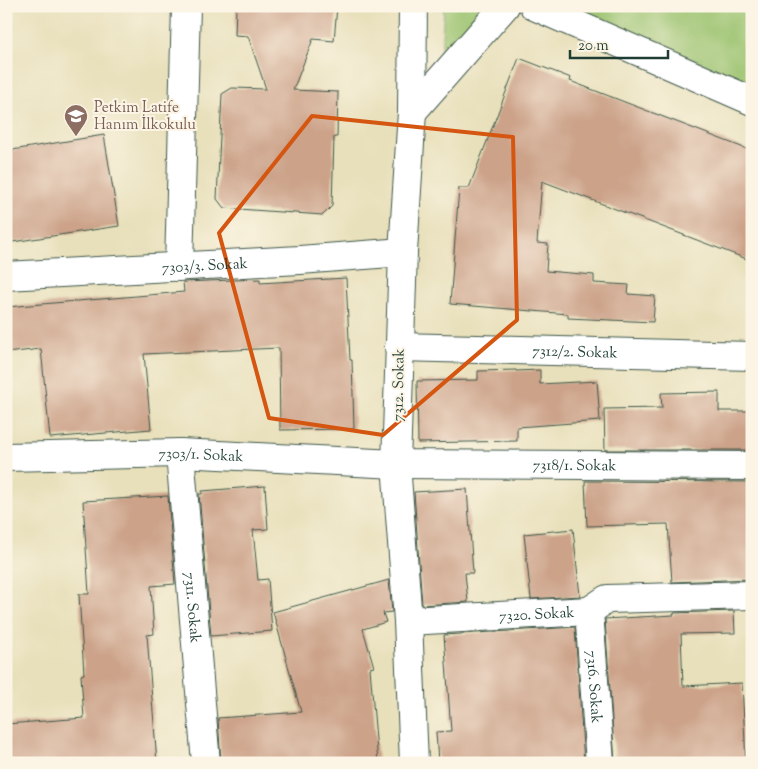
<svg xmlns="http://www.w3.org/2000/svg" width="758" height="769" viewBox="0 0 758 769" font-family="'Sorts Mill Goudy',serif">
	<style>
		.green { fill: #9bc36f; stroke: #5d8052 }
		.building { fill: #cca289 }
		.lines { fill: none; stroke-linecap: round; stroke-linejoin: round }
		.minor-casing { stroke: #3d5548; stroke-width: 30 }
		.minor { stroke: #fff; stroke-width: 28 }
		.marked { fill: none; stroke: #d45610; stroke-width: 4; stroke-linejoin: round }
		.labels { text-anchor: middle; stroke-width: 4; stroke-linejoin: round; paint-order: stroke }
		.education-label { font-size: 15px; fill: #785e54; stroke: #fcf5e5; text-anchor: start }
		.street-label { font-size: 15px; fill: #1f3d34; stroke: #fcf5e5 }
	</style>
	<rect width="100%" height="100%" fill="#fcf5e5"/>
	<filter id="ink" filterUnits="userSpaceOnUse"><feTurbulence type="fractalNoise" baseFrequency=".02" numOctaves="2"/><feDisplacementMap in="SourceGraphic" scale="10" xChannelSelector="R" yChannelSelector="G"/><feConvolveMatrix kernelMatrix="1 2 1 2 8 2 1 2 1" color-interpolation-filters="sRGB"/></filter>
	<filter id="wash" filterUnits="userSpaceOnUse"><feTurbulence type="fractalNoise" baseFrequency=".0096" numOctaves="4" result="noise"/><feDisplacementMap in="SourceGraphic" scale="20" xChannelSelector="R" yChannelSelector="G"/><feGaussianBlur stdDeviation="1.12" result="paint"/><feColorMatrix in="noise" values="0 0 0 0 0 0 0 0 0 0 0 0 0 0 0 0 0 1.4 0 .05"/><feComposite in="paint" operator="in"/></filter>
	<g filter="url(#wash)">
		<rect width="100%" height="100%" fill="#e8e0bb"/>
		<!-- green -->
		<path class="green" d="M444 6H487L441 55Z
			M573 6H743L752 15V86Z"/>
		<g id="blocks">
			<!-- building -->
			<path class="building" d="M236 6H337L334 41 313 39 293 90 338 92 337 137H334L332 206 323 215 224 208 217 199 222 94 232 88 266 89 248 36 235 35Z
				M519 58 571 78 570 81 752 151V261L542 181 537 243 548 244 546 271 594 275V283L629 285 628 294 655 296 653 322 568 318V314L450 304 459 188H469Z
				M104 135 119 226 6 243V151Z
				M346 278 350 360H352L354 429 280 430 279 348 144 354 151 429 50 438 41 349 6 353V307L184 292 183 282 260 279V283Z
				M516 370V371L540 370V384L597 381 600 421 517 427V441L418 443 417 381 478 380V371Z
				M719 392V411H752V450H605L604 409 662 408 661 393Z
				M585 481 752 482V579L672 582 668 524 587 526Z
				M265 486 268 529 253 530 258 580 268 579 272 631 211 636 199 494H202V491Z
				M467 489 473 573H465L468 602 422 605 414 492Z
				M168 496 175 584 151 586 154 634 147 635 157 763H6V724L84 718 81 675 84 674 79 594H89L83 501Z
				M573 529 580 596 531 599 524 534Z
				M389 580 392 612 383 613 386 622 363 629 374 667 370 668 378 763H221L218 718 301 712 273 612Z
				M734 611 735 633 681 634 683 686 742 683 746 763H615L605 619 674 615V613Z
				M575 627 584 763H438L436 732 451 731 444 635Z"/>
		</g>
	</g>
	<g filter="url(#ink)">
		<use href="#blocks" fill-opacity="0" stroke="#3d5548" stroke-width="1"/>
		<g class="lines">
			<!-- minor casing -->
			<g class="minor-casing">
				<g id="minor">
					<path d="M413 6 412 112 403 252 396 464 408 621 414 763"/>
					<path d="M534 6 752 101"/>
					<path d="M412 112 505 6"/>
					<path d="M179 267 186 6"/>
					<path id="s1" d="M6 276 300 260 403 252"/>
					<path id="s2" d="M399 347 752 356"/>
					<path id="s3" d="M180 453 206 763"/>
					<path id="s4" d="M6 457 180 453 396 464 752 466"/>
					<path id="s5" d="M589 611 600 763"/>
					<path id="s6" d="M408 621 589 611 607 599 752 595"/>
				</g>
			</g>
			<!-- minor -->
			<use href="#minor" class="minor"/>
		</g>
	</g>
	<!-- marked area -->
	<path class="marked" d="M312 116 513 137 517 320 383 435 269 418 219 233Z"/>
	<!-- icons -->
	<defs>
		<g id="school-pin" transform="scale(1.25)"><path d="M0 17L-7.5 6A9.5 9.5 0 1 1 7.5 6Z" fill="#8d6e63" stroke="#fcf5e5"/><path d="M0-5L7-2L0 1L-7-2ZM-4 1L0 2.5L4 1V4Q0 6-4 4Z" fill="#fff"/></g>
	</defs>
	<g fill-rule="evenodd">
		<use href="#school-pin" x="76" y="116"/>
	</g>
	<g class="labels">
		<!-- education labels -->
		<g class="education-label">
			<text x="94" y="112">Petkim Latife<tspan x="94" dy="17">Hanım İlkokulu</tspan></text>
		</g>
		<!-- street labels -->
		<g class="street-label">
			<text dy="5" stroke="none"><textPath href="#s1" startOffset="199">7303/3. Sokak</textPath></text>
			<text dy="5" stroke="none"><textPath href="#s2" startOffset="176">7312/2. Sokak</textPath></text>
			<text transform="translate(398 385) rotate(-89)" y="5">7312. Sokak</text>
			<text dy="5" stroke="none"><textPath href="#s4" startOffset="195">7303/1. Sokak</textPath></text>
			<text dy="5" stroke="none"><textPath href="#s4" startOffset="569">7318/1. Sokak</textPath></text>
			<text dy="5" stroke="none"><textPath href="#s3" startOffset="155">7311. Sokak</textPath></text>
			<text dy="5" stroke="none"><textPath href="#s6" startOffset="129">7320. Sokak</textPath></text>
			<text dy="5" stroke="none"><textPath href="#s5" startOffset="76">7316. Sokak</textPath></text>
		</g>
	</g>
	<!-- margin -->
	<rect width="758" height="769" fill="none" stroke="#fcf5e5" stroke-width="25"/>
	<!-- scale -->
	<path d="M570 50v8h98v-8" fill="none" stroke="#1f3d34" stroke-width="2.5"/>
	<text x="578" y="50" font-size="15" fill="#1f3d34" stroke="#fcf5e5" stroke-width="4" paint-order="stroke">20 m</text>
</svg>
